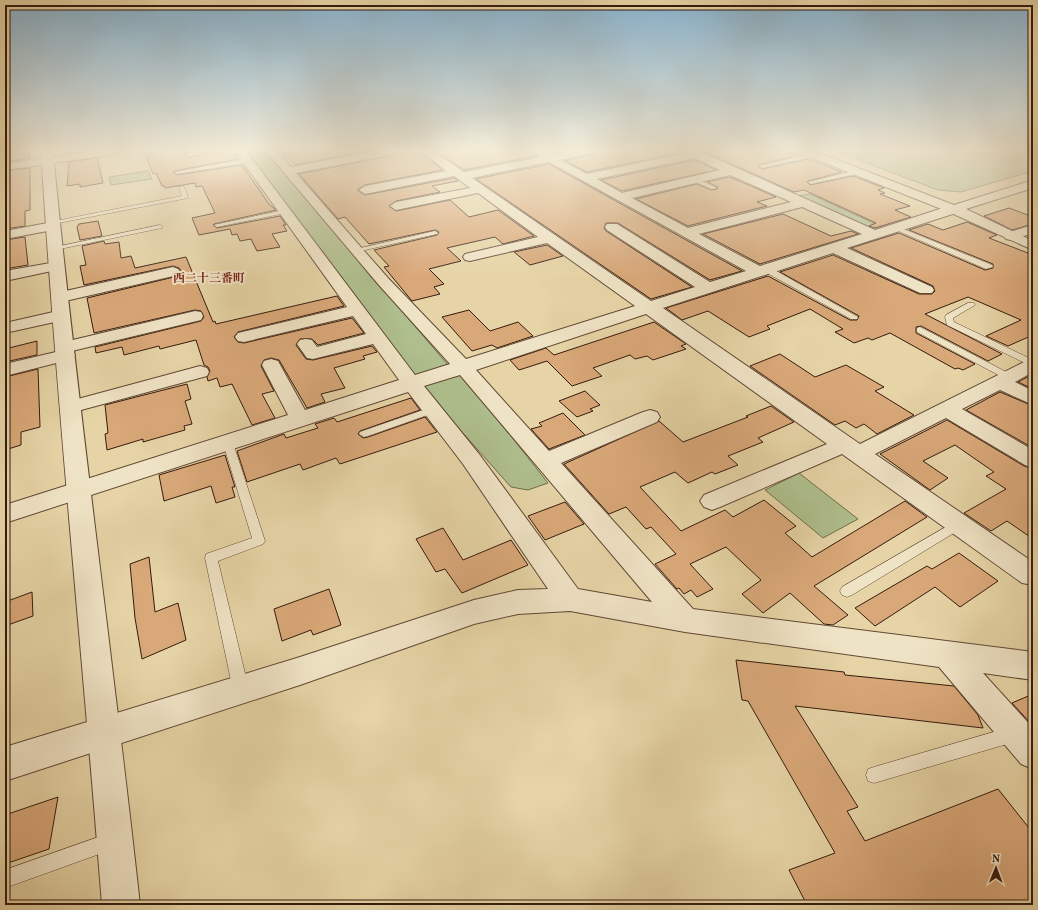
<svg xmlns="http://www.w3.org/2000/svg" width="1038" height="910" viewBox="0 0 1038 910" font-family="Vollkorn,'Noto Serif JP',serif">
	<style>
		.green { fill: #aebe8c; stroke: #726c4d }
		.building { fill: #d9a879; stroke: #351a0e }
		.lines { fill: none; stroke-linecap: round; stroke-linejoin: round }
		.service-casing { stroke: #614834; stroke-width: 1 }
		.minor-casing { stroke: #614834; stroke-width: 2 }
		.tertiary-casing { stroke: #614834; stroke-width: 2 }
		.service { fill: #efe3c5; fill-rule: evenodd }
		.minor { fill: #efe3c5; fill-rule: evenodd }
		.tertiary { fill: #efe3c5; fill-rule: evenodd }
		.labels { text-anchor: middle; stroke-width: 4; stroke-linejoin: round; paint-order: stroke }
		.far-quarter-label { font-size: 12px; font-weight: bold; fill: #7a1f14; stroke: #efe3c5 }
	</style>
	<rect width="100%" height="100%" fill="#e6d4a6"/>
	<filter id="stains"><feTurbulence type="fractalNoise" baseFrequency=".005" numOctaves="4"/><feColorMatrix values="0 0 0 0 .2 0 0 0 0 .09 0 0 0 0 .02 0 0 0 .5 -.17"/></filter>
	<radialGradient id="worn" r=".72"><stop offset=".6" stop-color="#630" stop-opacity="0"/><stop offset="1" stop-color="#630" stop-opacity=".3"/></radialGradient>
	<!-- green -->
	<path class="green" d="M244 151H266L448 365 415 377Z
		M835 151H1033V171L961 192 938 190Z
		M148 171 152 179 111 185 109 177Z
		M810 194 882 227 875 230 794 197Z
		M461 373 548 483 528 490 511 487 421 386Z
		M799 473 858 519 823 538 765 490Z"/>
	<!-- building -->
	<path class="building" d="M5 151H30V158L5 162Z
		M144 151H188V153L184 155 188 158 217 151H233L238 159 174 171 173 172 177 175 242 165 269 204 276 210 214 224 213 225 217 228 280 216 286 225H283L287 231 272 234 280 247 257 251 251 239 240 241 237 234 232 235 230 229 199 235 192 218 215 213 202 186 196 187 195 183 165 188 164 186H162L156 173 153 174Z
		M282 151H366L295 165Z
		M407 151H420L442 170 365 185 358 189V191L365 195 454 178 458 181 432 186 440 192 396 201 389 206 396 211 450 200 469 217 498 210 534 236 503 244 495 237 447 248 461 261 429 269 444 284 434 287 440 294 412 301 384 267 389 266 374 250 437 235 439 232 435 230 369 244 345 217 338 219 299 174 395 155Z
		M436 151H530L536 156 464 170Z
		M595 151H684V152L587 172 565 161 593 154Z
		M703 151H787L798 155 759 165 758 166 762 169 808 159 842 172 808 181 807 182 810 185 853 176 884 188 878 190 885 193 880 194 910 206 895 210 911 217 875 228 869 226 876 223 804 190 794 192Z
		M97 158 103 183 80 187V184L67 186 69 162Z
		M695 160 716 170 622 191 601 180Z
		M549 164 742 271 710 280 618 223H606L604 228 606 231 692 287 651 299 476 179Z
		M30 168V210L25 211V226L5 229V171Z
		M730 177 776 197 757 202 767 206 688 226 636 199 697 184 711 190 717 189 718 187 707 182Z
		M1009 208 1033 217V224L1012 230 984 216Z
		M783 214 831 236 851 231 858 234 760 264 703 234Z
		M98 221 102 236 80 240 77 227 79 224Z
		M967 222 997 235 989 238 1033 255V335L1008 346 986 336 1021 320 968 297 925 314 1002 354 988 361 921 326 916 327V333L975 364 963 370 958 368 955 369 890 333 872 340 868 338 854 343 835 332 843 329 810 309 767 326 770 329 749 337 708 311 682 320 666 308 768 276 850 320H857L859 316 780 272 833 255 919 294H932L935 291 933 286 851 248 899 233 985 270 993 268V264L909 230 928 224 943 230Z
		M25 237 28 265 5 269V240Z
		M104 241 105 244 119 242 121 258 131 256 135 268 186 257 213 322 215 321 216 324 337 296 344 306 238 332 234 337 238 342 244 343 352 318 364 333 318 345 312 339H300L296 345 306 359 313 360 372 346 377 352 363 356 365 359 334 368 345 388 321 394 325 402 307 408 279 360 271 358 264 360 261 366 274 391 262 394 275 418 252 425 232 384 220 387 217 378 208 381 207 377 210 371 208 367 204 365 196 340 160 349 159 346 124 355 122 347 96 353 95 347 201 321 204 317 201 311 195 310 94 333 87 298 178 276 182 272 179 268 173 266 84 285 80 266 86 265 82 246Z
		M547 245 563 256 530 265 514 252Z
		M469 310 490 331 518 322 533 336 497 348 492 345 472 351 442 317Z
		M654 322 686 344 681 346 686 349 653 360 647 356 635 359 630 355 593 368 602 376 572 386 547 361 519 370 510 360 546 348 554 355Z
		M37 341V355L5 362V349Z
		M780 354 815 377 846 365 884 387 875 391 914 415 877 434 864 424 856 428 845 421 835 425 750 366Z
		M38 369 40 427 21 432V445L5 450V377Z
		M1033 374V389L1018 382Z
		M187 384 191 399 185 401 192 424 184 426 185 430 143 442V439L107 450 105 434 108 433 105 405Z
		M585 391 600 405 590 409 593 411 577 417 559 401Z
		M1000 392 1033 406V448L966 410Z
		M411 398 420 410 360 431 358 434 363 438 368 437 425 417 437 432 340 464 336 458 303 470 300 464 247 482 237 451 284 434 286 438 318 428 315 424 334 418 337 422Z
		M771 406 794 422 758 438 763 442 728 456 738 465 715 474 712 472 688 483 675 472 640 487 681 531 725 510 733 517 764 500 796 526 785 533 812 557 905 501 927 517 814 586 848 615 833 625 824 624 790 593 763 613 742 594 761 580 726 547 690 564 713 589 697 597 691 590 684 594 679 588 677 589 655 564 676 554 651 527 646 529 626 507 609 514 564 464 659 421 683 442 748 417 746 416Z
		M563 413 585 435 549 449 531 429 542 426 539 423Z
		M947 420 1024 466 1033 469V539L1007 521 991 531 964 513 1006 489 986 476 994 472 955 445 923 461 948 478 930 490 880 454Z
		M225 455 235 487H232L235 497 216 503 211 486 164 501 159 475Z
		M565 502 584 524 545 540 528 516Z
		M443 528 463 560 511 540 528 565 462 593 445 569 436 572 416 539Z
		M959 553 998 581 960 607 935 587 875 626 855 608 927 566 932 569Z
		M149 557 155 612 178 603 186 640 142 659 135 618 130 564Z
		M329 589 341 625 313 635 311 630 282 641 274 609Z
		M32 592 33 616 5 626V602Z
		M736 660 844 672 845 675 954 686 978 715 983 728 795 706 858 807 847 811 865 841 998 789 1033 833V905H807L789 870 835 853 748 701 742 700Z
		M1033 694V726L1012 703Z
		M58 797 49 849 5 864V815Z"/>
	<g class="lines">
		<!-- service casing -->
		<g class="service-casing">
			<path id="service" d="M203 151H216L188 157 185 155Z
				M814 153 816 156 762 168 759 166Z
				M247 159 249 162 177 174 174 172Z
				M858 170 860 171V173L811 184 808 182Z
				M693 179H697L717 188 712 189 693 181Z
				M182 186 185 188 188 198 53 224 50 222 182 196 179 188Z
				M284 210 287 212 286 213 217 227 214 225Z
				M160 225 162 226V228L55 250 51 248Z
				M896 226 992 265 993 267 986 269 894 229 893 228Z
				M435 231 438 233 437 234 356 252 352 250Z
				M765 268H771L858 317 857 319H851L765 272Z
				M968 303H974L975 305 953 318 954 322 1033 360V367L947 325 945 317 946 315Z
				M920 327 1012 375 1014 377 1012 379H1006L917 332V328Z
				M432 407 437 410 436 412 368 436 364 437 359 434 360 432Z
				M228 439 233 443 265 541 263 544 218 561 249 690 246 695 241 697 236 695 233 690 205 558 206 554 252 538 223 443Z
				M958 520 962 522 964 525 962 528 852 595 847 597 842 595 840 591 842 587Z
				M1014 726 1020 728 1022 734 1020 740 1014 742 874 783 868 781 866 775 868 769 874 767Z
				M110 833 116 836 119 842 116 848 5 888V870Z"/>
		</g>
		<!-- minor casing -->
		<g class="minor-casing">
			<path id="minor" d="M235 151H246L415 375 450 364 378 284 266 151H277L291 167 377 151H400L395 154 296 173 388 278 466 359 635 306 547 243 470 261 465 260 463 257 465 254 538 237 478 193 396 210 390 206 396 202 470 188 454 176 365 194 359 190 365 186 446 171 421 151H433L464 172 540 157 531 151H544L552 155 572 151H594L593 153 561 160 587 174 686 153 685 151H699L875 230 949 206H959L960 209 959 212 847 248 932 287 934 290 932 293H920L833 253 663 308 860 444 1026 361 1033 359V372L1015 382 1033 391V405L1000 390 962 409 1033 450V468L1025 465 946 418 875 454 1033 562V585L1022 583 842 454 720 507 712 510 704 507 700 501 704 495 827 444 646 314 476 370 549 451 643 412 650 410 657 412 660 417 657 422 561 463 693 609 1033 652V680L983 673 1033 728V769L1021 764 939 667 685 632 570 611 518 614 474 624 300 685 5 781V747L300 657 474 600 518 590 548 589 463 464 408 392 5 523V505L288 415 262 365 264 361 271 359 278 361 305 410 399 380 373 344 313 359 307 358 297 344 300 340 306 339 312 340 317 347 366 334 353 316 244 342 238 341 235 337 238 333 347 307ZM695 158 720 170 622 193 597 179ZM549 162 746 271 710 282 617 224H607L605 227 607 230 695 287 651 301 472 178ZM730 175 791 202 688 228 632 198ZM802 207 862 234 760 266 699 234ZM460 375 652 602 578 589 479 454 424 386Z
				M53 222 58 223 60 226 58 229 5 239V231Z
				M1033 225V233L1011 240 1006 239 1004 236 1006 233Z
				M56 262 61 263 63 266 61 269 5 281V271Z
				M173 267 178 269 181 272 178 275 61 302 55 300 53 297 55 294 61 292Z
				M62 310 68 311 70 315 68 319 5 333V323Z
				M195 311 201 312 203 316 201 320 72 351 75 355 72 359 5 376V364L60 351 57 347 60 343Z
				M200 366 207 368 209 372 207 376 70 413 63 411 60 407 63 403Z"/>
		</g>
		<!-- tertiary casing -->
		<g class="tertiary-casing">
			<path id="tertiary" d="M42 151H52L53 157 93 151H121L116 154 54 163C78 411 113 658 140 905H102C83 658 57 412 42 165L5 170V164L42 158Z
				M799 151H814L954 205 1033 180V188L966 209 1033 241V250L949 212 800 153Z"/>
		</g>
		<!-- service -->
		<use href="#service" class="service"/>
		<!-- minor -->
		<use href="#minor" class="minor"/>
		<!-- tertiary -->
		<use href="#tertiary" class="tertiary"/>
	</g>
	<!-- sky -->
	<linearGradient id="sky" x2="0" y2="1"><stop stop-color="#88b5d2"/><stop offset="0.54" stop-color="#f4ecd7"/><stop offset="1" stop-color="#f4ecd7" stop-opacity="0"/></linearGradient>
	<rect width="1038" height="278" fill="url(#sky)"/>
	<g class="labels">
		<!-- far-quarter labels -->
		<g class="far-quarter-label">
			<text x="209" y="282">西二十三番町</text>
		</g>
	</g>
	<!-- margin -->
	<rect width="1038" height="910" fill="none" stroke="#e6d4a6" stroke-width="20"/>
	<rect x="6" y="6" width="1026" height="898" fill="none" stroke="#351a0e" stroke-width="2"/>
	<rect x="10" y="10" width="1018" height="890" fill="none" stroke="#351a0e"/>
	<!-- north arrow -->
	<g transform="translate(996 868) rotate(1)" stroke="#efe3c5" stroke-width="3" paint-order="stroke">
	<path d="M0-3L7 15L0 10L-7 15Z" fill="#351a0e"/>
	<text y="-6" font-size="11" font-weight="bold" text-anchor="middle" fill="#351a0e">N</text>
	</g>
	<rect width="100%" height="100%" filter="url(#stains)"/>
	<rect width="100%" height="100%" fill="url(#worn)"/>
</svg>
